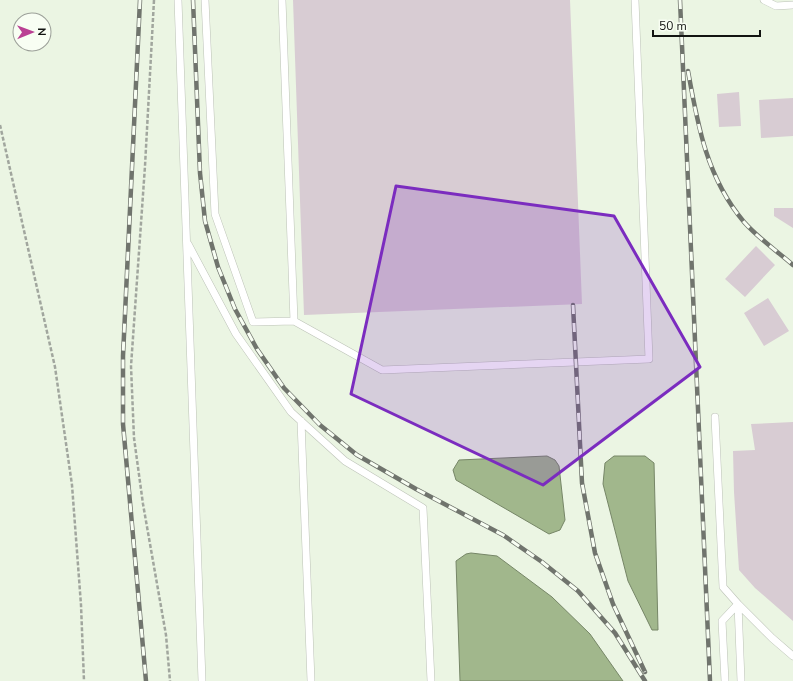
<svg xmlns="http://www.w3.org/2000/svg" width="793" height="681" viewBox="0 0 793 681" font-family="'Nunito Sans',sans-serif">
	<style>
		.built { fill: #ebf5e3; fill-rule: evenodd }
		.water { fill: #a1b78c; stroke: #768667 }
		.building { fill: #d8ccd3 }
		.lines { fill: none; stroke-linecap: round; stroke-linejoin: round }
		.service-casing { stroke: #bcc2b7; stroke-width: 8 }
		.path { stroke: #a1a69e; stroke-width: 2.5; stroke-dasharray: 4 2; stroke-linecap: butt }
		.service { stroke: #fff; stroke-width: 7 }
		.rail-casing { stroke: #70746d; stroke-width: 4.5 }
		.rail { stroke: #f8fef3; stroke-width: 3; stroke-dasharray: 9; stroke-linecap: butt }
		.marked { fill: #7b2cbf; fill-opacity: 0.2; stroke: #7b2cbf; stroke-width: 3; stroke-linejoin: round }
	</style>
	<rect width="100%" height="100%" fill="#f8fef3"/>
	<!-- built -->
	<path class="built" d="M0 0H793V681H0ZM20 20H44V44H20Z"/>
	<!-- water -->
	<path class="water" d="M547 456 555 460 559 466 565 520 560 530 549 534 456 480 453 470 459 460Z
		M614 456H645L654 463 658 630H652L628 581 603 484 605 463Z
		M471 553 497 556 552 597 590 634 623 681H460L456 561 466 554Z"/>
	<!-- building -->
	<path class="building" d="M293 0H570L582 304 304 315Z
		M739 92 741 126 719 127 717 94Z
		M793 98V136L761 138 759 100Z
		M774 208H793V228L774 216Z
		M756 246 775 265 745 297 725 279Z
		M768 298 789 331 764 346 744 313Z
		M793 422V621L755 588 739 570 734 492 733 451 755 450 751 424Z"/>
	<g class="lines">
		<!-- service casing -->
		<g class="service-casing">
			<path id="service" d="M178 0 202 681
				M205 0 215 214 253 322 294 321 382 370 649 359 635 0
				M282 0 294 321
				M764 0 776 6 793 5
				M188 244 236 334 291 412 345 461 423 508 431 681
				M715 417 723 587 738 604 741 681
				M301 421 311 681
				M725 681 722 621 738 604 772 638 793 656"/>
		</g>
		<!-- path -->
		<path class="path" d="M154 0 145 166 131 366 134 438 143 504 166 635 170 681
			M0 125 55 367 72 485 81 605 84 681"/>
		<!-- service -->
		<use href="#service" class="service"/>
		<!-- rail casing -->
		<g class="rail-casing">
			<path id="rail" d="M140 0 123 356V424L146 681
				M193 0 200 173 205 221 218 267 235 309 257 349 284 388 320 425 357 455 416 489 503 535 542 562 578 591 615 633 645 681
				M680 0 710 681
				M688 71C698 127 707 178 744 222 758 238 777 251 793 265
				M573 305 582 483 595 553 613 604 645 672"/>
		</g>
		<!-- rail -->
		<use href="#rail" class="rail"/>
	</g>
	<!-- marked area -->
	<path class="marked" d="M396 186 614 216 700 367 543 485 351 394Z"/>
	<!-- north arrow -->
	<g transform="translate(32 32) rotate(89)"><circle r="19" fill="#f8fef3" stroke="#9ca099"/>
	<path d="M0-3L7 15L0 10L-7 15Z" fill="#ba4093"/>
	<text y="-6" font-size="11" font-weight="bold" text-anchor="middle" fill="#121411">N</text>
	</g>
	<!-- scale -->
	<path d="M653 30v6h107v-6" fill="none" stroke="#121411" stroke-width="2"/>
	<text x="659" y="30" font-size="12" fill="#121411" stroke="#f8fef3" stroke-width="3" paint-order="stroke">50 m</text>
</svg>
